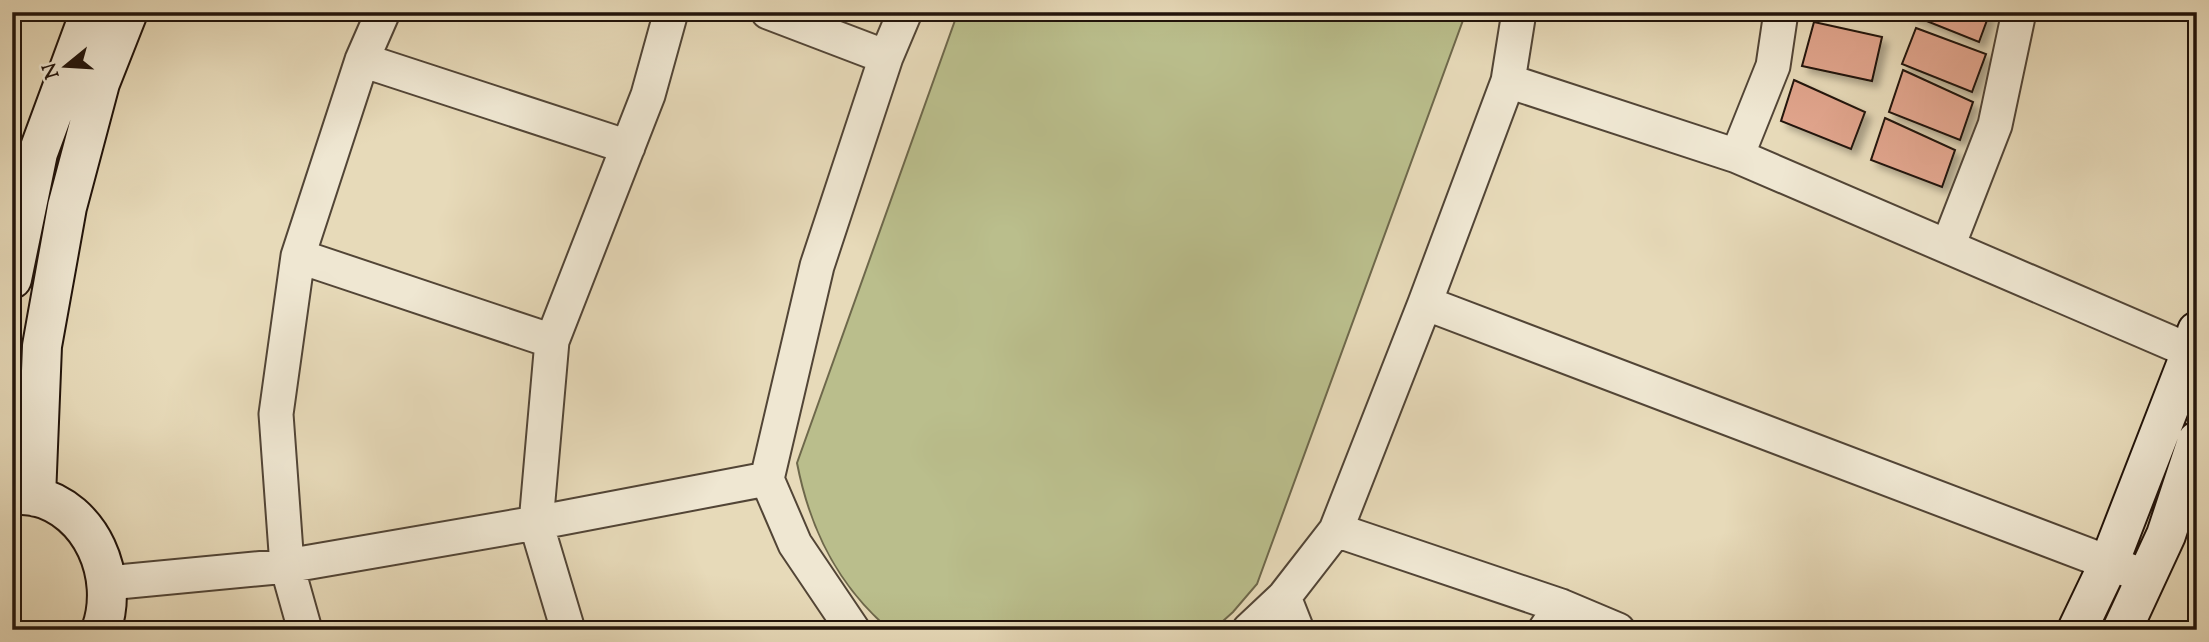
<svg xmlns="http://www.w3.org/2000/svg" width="2209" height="642" viewBox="0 0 2209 642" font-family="'Sorts Mill Goudy',serif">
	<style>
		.green { fill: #babe8c; stroke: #6e684b; stroke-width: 2 }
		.building { fill: #e0a48c; stroke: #21130a; stroke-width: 2; filter: url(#shadow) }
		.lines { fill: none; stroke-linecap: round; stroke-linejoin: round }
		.street-casing { stroke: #524536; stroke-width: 37 }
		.secondary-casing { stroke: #21130a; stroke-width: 42 }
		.street { stroke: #efe7d2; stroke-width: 33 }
		.secondary { stroke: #efe7d2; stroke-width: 38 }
	</style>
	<defs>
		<filter id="shadow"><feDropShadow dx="6" dy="6" stdDeviation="3.5" flood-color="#0004"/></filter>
	</defs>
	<rect width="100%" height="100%" fill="#e7dab9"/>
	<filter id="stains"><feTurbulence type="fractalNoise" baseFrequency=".00286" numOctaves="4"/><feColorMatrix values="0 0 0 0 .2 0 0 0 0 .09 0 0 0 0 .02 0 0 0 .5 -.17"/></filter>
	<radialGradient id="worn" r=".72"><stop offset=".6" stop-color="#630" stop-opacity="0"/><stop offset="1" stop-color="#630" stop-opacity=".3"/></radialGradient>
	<!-- green -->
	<path class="green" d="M958 12H1466L1257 584 1233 612 1213 630H890C838 586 810 530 797 463Z"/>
	<!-- building -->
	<path class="building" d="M1910 12H1990L1979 42 1909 14Z
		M1814 22 1882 37 1872 81 1802 66Z
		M1916 28 1986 54 1972 92 1902 64Z
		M1903 70 1973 102 1960 140 1889 112Z
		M1794 80 1865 112 1851 149 1781 121Z
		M1885 118 1955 150 1942 187 1871 160Z"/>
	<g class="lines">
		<!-- street casing -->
		<g class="street-casing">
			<path id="street" d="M768 12 886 57
				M362 60 628 147
				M1508 81 1737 156 2197 354
				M1737 156 1773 66 1781 12
				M1948 246 1995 125 2019 12
				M298 256 552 341
				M1425 303 2133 572
				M1336 530 1561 606 1618 630
				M108 583 287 566 536 523 767 479
				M1284 597 1297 630
				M305 630 287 566 276 414 298 256 362 60 383 12
				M568 630 536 523 552 341 648 95 671 12
				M853 630 795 544 767 479 817 266 886 57 905 12
				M1249 630 1284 597 1336 530 1425 303 1508 81 1519 12
				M1545 630 1561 606"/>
		</g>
		<!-- secondary casing -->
		<g class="secondary-casing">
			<path id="secondary" d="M12 279 38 153 90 12
				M12 494C19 495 27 495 34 496 92 509 120 577 101 630
				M36 497 42 346 67 207 100 83 128 12
				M2077 630 2109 563 2191 352 2197 331
				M2122 630 2166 535 2197 441"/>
		</g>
		<!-- street -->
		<use href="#street" class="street"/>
		<!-- secondary -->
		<use href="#secondary" class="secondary"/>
	</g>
	<!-- margin -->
	<rect width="2209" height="642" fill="none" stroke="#e7dab9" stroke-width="42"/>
	<rect x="14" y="14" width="2181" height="614" fill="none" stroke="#21130a" stroke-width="3.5"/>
	<rect x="21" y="21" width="2167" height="600" fill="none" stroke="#21130a" stroke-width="2"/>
	<!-- north arrow -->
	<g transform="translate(66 66) rotate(252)" stroke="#efe7d2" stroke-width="5" paint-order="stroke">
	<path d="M0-5L12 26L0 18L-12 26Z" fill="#21130a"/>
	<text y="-10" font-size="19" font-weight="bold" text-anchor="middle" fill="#21130a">N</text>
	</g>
	<rect width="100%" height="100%" filter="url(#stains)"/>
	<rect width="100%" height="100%" fill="url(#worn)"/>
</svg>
